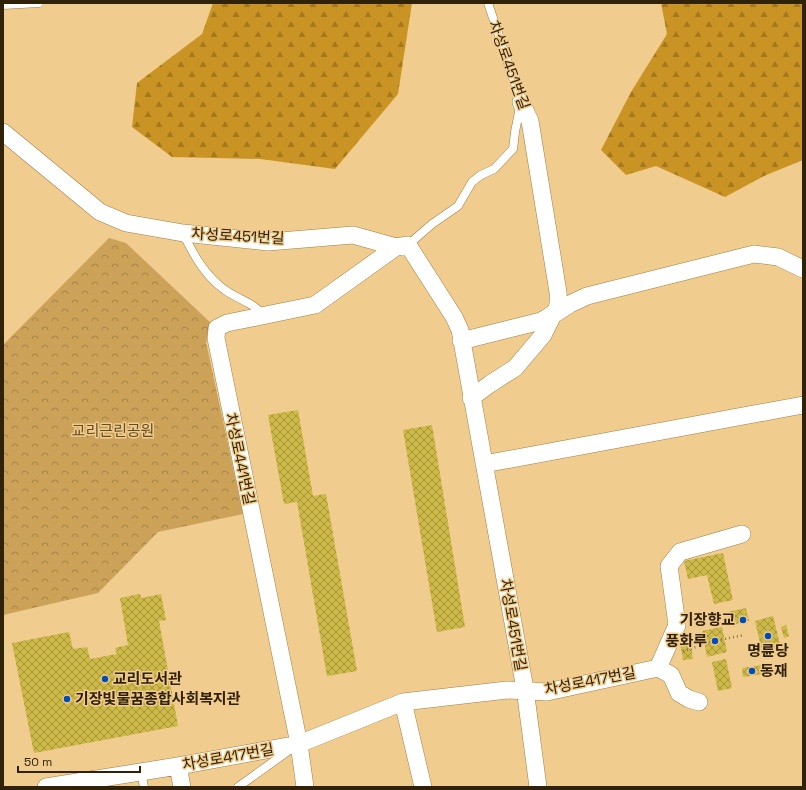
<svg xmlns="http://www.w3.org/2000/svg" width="806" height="790" viewBox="0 0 806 790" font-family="'Space Grotesk','Noto Sans KR',sans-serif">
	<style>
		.forest { fill: url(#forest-firs) }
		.park { fill: url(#park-crowns) }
		.building { fill: url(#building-cross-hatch) }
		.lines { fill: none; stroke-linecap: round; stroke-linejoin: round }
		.lane-casing { stroke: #a07e43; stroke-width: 9 }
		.street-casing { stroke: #a07e43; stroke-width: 18 }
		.path { stroke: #8c7348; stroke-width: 2.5; stroke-dasharray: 1 3; stroke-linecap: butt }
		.lane { stroke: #fff; stroke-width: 8 }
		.street { stroke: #fff; stroke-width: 17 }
		.poi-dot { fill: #014db7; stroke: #f1cc8f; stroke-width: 1.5 }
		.labels { text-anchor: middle; stroke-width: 3; stroke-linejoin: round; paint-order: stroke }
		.street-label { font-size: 15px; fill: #302208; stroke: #f1cc8f }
		.park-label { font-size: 15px; fill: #634c22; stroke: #f1cc8f }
		.poi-label { font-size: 15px; font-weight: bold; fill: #302208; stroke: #f1cc8f; text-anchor: start }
	</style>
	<defs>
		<pattern id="forest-firs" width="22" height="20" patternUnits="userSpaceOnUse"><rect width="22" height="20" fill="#ca9425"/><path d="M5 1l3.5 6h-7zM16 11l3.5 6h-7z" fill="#a4781e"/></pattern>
		<pattern id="park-crowns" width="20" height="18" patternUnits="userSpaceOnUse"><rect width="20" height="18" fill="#cca259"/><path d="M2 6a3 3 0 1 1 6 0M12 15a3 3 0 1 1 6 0" fill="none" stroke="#a68448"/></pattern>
		<pattern id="building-cross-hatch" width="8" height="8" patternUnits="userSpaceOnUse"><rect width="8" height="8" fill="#cdb947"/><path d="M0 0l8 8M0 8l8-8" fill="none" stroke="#a79639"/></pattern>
	</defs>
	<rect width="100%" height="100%" fill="#f1cc8f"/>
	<!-- forest -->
	<path class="forest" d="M213 3H412L398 94 335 169 260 159 172 157 132 127 137 83 202 34Z
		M661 3H803V160L764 176 725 197 656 166 626 175 601 150 631 92 667 34Z"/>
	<!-- park -->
	<path class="park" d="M109 238 126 243 212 324 206 342 243 514 158 532 98 593 3 615V345Z"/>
	<!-- building -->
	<path class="building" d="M298 410 313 496 326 494 357 671 327 676 297 502 284 504 268 415Z
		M432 425 465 627 437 632 403 430Z
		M723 553 733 600 714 604 707 575 688 579 684 561Z
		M140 594 141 598 161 594 166 620 159 621 178 726 34 753 12 643 69 632 73 649 87 647 90 659 117 654 115 648 128 645 120 598Z
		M746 608 749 621 731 625 728 612Z
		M773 616 782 652 763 656 755 621Z
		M786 625 789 636 784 638 781 627Z
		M722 627 727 652 707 657 702 631Z
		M690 641 693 659 683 660 680 643Z
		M726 659 732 688 718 691 712 662Z
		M762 665 763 674 743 677 742 668Z"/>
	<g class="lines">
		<!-- lane casing -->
		<g class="lane-casing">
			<path id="lane" d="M3 5 39 3
				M183 233C193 254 205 276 225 290 237 299 253 302 263 315
				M408 245 432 224 458 206 472 182 481 175 494 169 513 149 515 132 521 102 488 3
				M141 772 144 787
				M238 787 291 749"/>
		</g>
		<!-- street casing -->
		<g class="street-casing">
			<path id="street" d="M3 132 100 212 126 223 183 233 268 242 353 235 396 247 408 245 454 317 460 330 525 689 538 787
				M461 341 541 321C558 312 559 310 558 292L530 121 521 102
				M471 398 490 384 515 368 543 335 553 315 570 304 587 296 754 254 778 257 803 269
				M484 464 803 405
				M658 668 677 625 669 566 680 552 742 534
				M658 668 671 675 679 693 689 699 699 702
				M403 702 423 787
				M178 766 182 787
				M46 787 178 766 299 744 403 702 507 690 547 692 658 668
				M305 787 299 744 216 338 217 328 227 323 315 305 396 247"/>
		</g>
		<!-- path -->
		<path class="path" d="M683 651 691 649 705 643 744 635"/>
		<!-- lane -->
		<use href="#lane" class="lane"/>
		<!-- street -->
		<use href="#street" class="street"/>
	</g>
	<!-- markers -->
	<g class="poi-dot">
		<circle cx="743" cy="620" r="4"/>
		<circle cx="768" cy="636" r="4"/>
		<circle cx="715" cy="641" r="4"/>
		<circle cx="752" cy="671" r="4"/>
		<circle cx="105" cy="679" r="4"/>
		<circle cx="67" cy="699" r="4"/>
	</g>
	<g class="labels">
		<!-- street labels -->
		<g class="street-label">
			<text transform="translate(509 65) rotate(70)" y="5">차성로451번길</text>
			<text transform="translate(238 236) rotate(3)" y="5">차성로451번길</text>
			<text transform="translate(240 459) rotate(78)" y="5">차성로441번길</text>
			<text transform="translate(513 625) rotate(80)" y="5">차성로451번길</text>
			<text transform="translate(590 681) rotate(-11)" y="5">차성로417번길</text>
			<text transform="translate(228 757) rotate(-10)" y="5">차성로417번길</text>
		</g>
		<!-- park labels -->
		<g class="park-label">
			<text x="113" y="436">교리근린공원</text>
		</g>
		<!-- poi labels -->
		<g class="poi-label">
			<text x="735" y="625" text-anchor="end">기장향교</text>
			<text x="707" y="646" text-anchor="end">풍화루</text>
			<text x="768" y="656" text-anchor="middle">명륜당</text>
			<text x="760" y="676">동재</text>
			<text x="113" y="684">교리도서관</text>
			<text x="75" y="704">기장빛물꿈종합사회복지관</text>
		</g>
	</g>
	<!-- border -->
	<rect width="806" height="790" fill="none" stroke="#302208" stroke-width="8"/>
	<!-- scale -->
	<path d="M18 766v6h122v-6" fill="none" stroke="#302208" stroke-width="2"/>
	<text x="24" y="766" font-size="12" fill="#302208" stroke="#f1cc8f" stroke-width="3" paint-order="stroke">50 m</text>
</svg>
